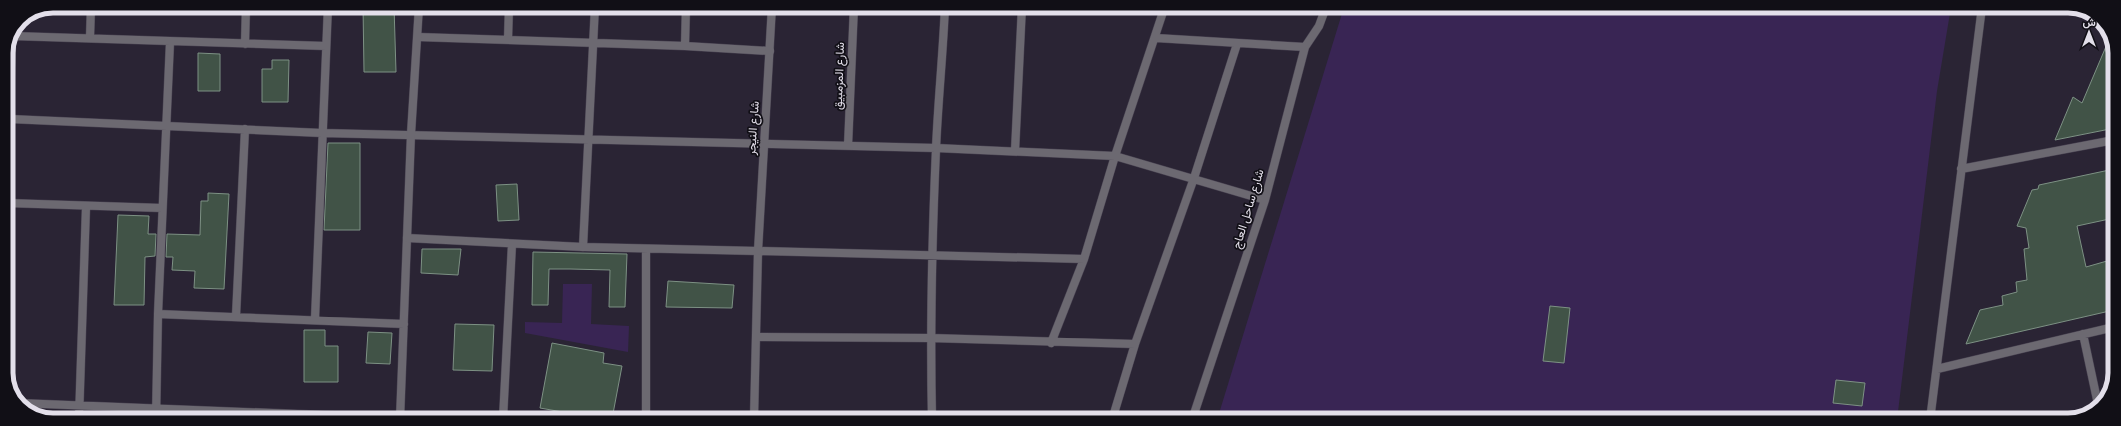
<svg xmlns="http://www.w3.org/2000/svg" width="2121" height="426" viewBox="0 0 2121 426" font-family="Cabin,Vazirmatn,sans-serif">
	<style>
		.green { fill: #392554 }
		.building { fill: #415347; stroke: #7d9184 }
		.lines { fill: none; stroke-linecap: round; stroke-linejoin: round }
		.minor-casing { stroke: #484251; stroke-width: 9 }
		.tertiary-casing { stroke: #484251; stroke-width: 9 }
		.minor { stroke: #6c6971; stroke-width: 8 }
		.tertiary { stroke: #6c6971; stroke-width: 8 }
		.labels { text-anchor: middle; stroke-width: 3.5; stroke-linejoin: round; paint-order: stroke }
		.street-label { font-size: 12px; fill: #e3dfea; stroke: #110f16 }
		.rim { fill: none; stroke: #e3dfea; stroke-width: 5 }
	</style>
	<rect width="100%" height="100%" fill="#2a2434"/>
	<!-- green -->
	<path class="green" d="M1344 7H1951L1937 91 1897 420H1217Z
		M563 284H592L591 324 629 326 628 352 525 333V322L562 323Z"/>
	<!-- building -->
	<path class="building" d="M363 6H394L396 72H364Z
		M2110 37 2115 47V128L2055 140 2073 97 2082 103Z
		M198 53 220 54V91H198Z
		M272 60H289L288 102H262V69H272Z
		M328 143H360V230H324Z
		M2114 169V218L2077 226 2086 267 2114 259V310L1966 344 1980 310 2003 305 2002 296 2017 292 2016 282 2027 280 2024 249 2029 248 2026 228 2017 226 2032 190 2038 189 2039 185Z
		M517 184 519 220 498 221 496 185Z
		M208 193 229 194 224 289 194 288 195 271 172 270 173 257H166L167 234 200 235 201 201H208Z
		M118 215 149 216 148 234H156L155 256 145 257 144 305H114Z
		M422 249H461L458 275 421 273Z
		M533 252 627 254 625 307H609L610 270 570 269H549L548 305H532Z
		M668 281 734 285 732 308 666 307Z
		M1550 306 1570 308 1564 363 1543 361Z
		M455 324 494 325 492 371 453 370Z
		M304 330H325V346H338V382H304Z
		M368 332 392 333 390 364 366 363Z
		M552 343 604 353 603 363 622 366 612 419H602L540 408Z
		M1836 380 1865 383 1862 406 1833 403Z"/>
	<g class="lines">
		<!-- minor casing -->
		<g class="minor-casing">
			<path id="minor" d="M13 36 326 46
				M418 37 685 46 770 51
				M90 38 91 6
				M1156 38 1305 47
				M508 40 509 6
				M245 44 246 6
				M685 46 686 6
				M10 119 322 133 936 148 1115 156 1265 200
				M848 146 854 6
				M1015 151 1022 6
				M1961 169 2114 140
				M7 203 162 208
				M6 212 12 39
				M583 247 595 6
				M158 314 404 324
				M236 316 245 129
				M315 319 328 6
				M2083 334 2099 409
				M756 337 930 338 1135 344
				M1051 343 1084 259 1115 156 1165 6
				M1937 369 2114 327
				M18 403 424 419
				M79 419 86 207
				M156 419 158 314 170 42
				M400 419 407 238
				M754 419 758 251 1084 259
				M932 420C930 329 932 239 936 149 938 101 943 54 945 6
				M1112 420 1135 344 1194 178 1237 44
				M1192 420 1265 200 1305 47 1319 26 1326 7
				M1930 420 1982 7"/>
		</g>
		<!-- tertiary casing -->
		<g class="tertiary-casing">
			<path id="tertiary" d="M419 6 411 134 407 238 583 247 758 251 772 6
				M646 249V419
				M503 419 512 244"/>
		</g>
		<!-- minor -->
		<use href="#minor" class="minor"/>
		<!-- tertiary -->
		<use href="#tertiary" class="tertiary"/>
	</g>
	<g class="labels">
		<!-- street labels -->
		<g class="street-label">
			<text transform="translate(839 76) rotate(-88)" y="4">شارع المزمبيق</text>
			<text transform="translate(753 128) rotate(-86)" y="4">شارع النيجر</text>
			<text transform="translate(1248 209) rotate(-73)" y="4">شارع ساحل العاج</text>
		</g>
	</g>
	<!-- crop -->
	<path d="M0 0H2121V426H0ZM53 13H2068A40 40 0 0 1 2108 53V373A40 40 0 0 1 2068 413H53A40 40 0 0 1 13 373V53A40 40 0 0 1 53 13Z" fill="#110f16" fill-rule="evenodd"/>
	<path class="rim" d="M53 13H2068A40 40 0 0 1 2108 53V373A40 40 0 0 1 2068 413H53A40 40 0 0 1 13 373V53A40 40 0 0 1 53 13Z"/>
	<!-- north arrow -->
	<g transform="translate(2089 32)" stroke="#110f16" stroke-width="3" paint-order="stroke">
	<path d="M0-3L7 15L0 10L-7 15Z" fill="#e3dfea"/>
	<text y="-6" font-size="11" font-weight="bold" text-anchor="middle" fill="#e3dfea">ش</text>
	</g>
</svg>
